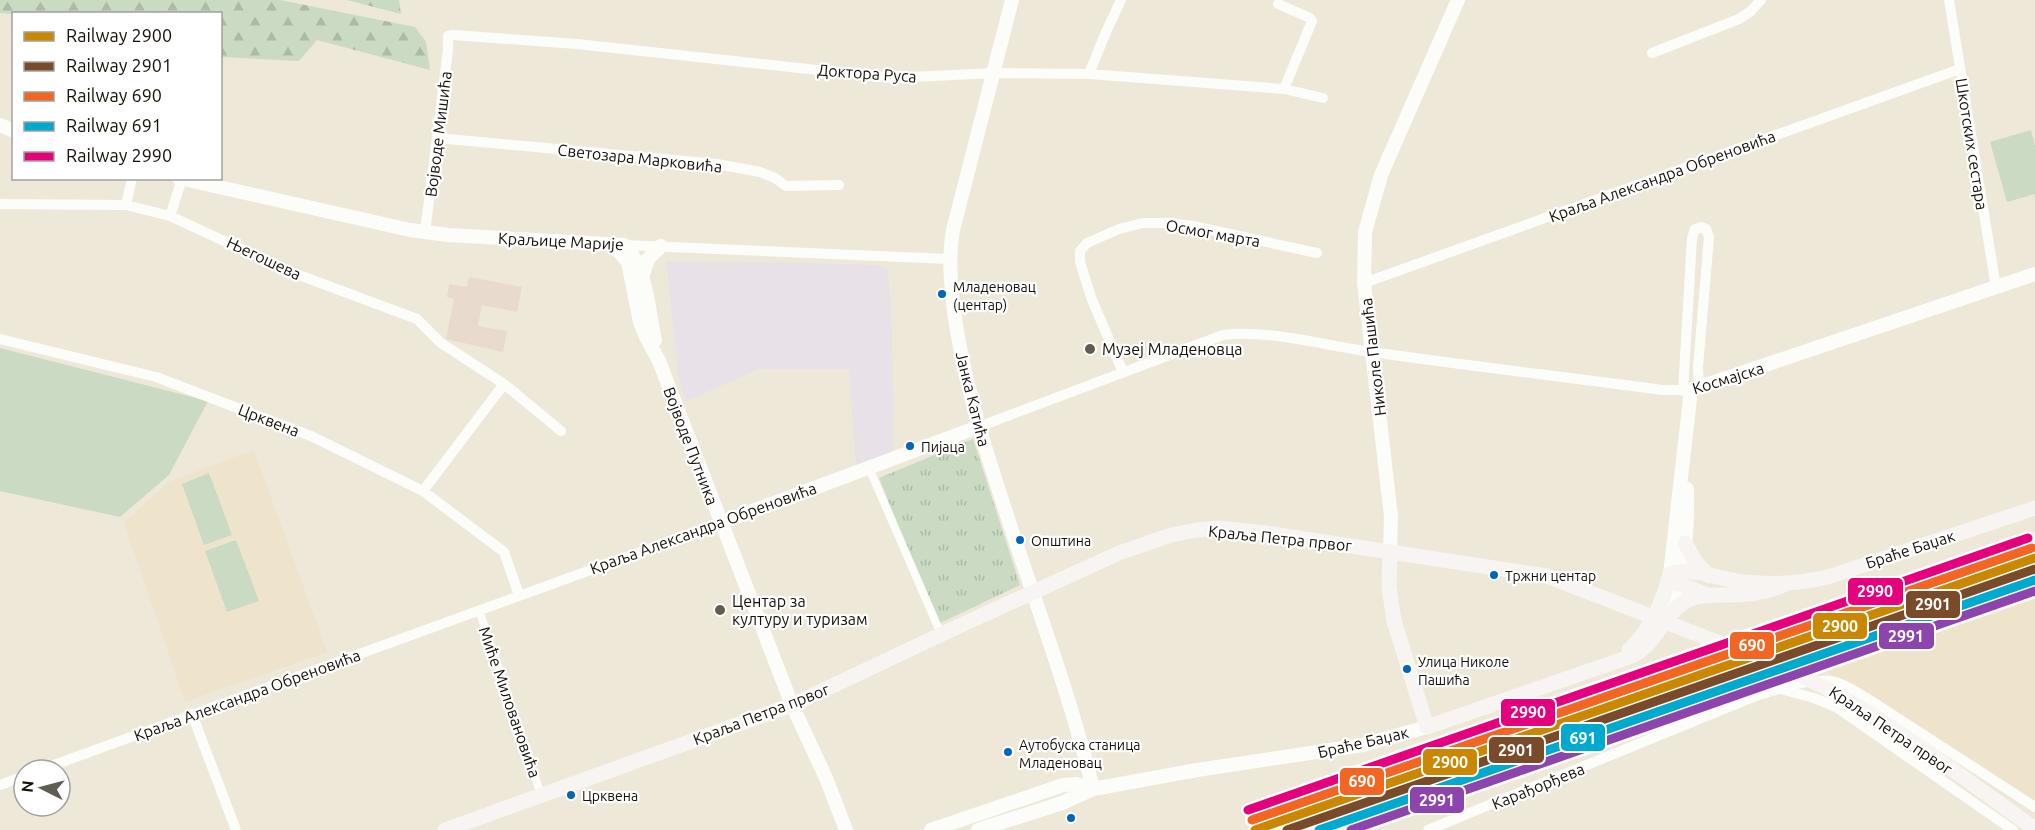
<svg xmlns="http://www.w3.org/2000/svg" width="2035" height="830" viewBox="0 0 2035 830" font-family="Ubuntu,sans-serif">
	<style>
		.commercial { fill: #e8e2e8 }
		.built { fill: #ede4cb }
		.medical { fill: #e8dacc }
		.grass { fill: url(#grass-tufts) }
		.forest { fill: url(#forest-firs) }
		.pitch { fill: #cbdac2 }
		.lines { fill: none; stroke-linecap: round; stroke-linejoin: round }
		.pedestrian { stroke: #fcfcf9; stroke-width: 8 }
		.minor { stroke: #fcfcf9; stroke-width: 10 }
		.tertiary { stroke: #fcfcf9; stroke-width: 14 }
		.secondary { stroke: #f8f4f2; stroke-width: 15 }
		.rail { stroke: #bebeba; stroke-width: 4; stroke-dasharray: 3 6; stroke-linecap: butt }
		.rail-1-casing { stroke: #fff; stroke-width: 14 }
		.rail-2-casing { stroke: #fff; stroke-width: 14 }
		.rail-3-casing { stroke: #fff; stroke-width: 14 }
		.rail-4-casing { stroke: #fff; stroke-width: 14 }
		.rail-5-casing { stroke: #fff; stroke-width: 14 }
		.rail-6-casing { stroke: #fff; stroke-width: 14 }
		.rail-1 { stroke: #ca8802; stroke-width: 9 }
		.rail-2 { stroke: #7a4b2a; stroke-width: 9 }
		.rail-3 { stroke: #f26522; stroke-width: 9 }
		.rail-4 { stroke: #00a9ce; stroke-width: 9 }
		.rail-5 { stroke: #e5007d; stroke-width: 9 }
		.rail-6 { stroke: #8e44ad; stroke-width: 9 }
		.bus-dot { fill: #0065bd; stroke: #fff; stroke-width: 2 }
		.poi-dot { fill: #615c51; stroke: #fff; stroke-width: 2 }
		.labels { text-anchor: middle; stroke-width: 4.5; stroke-linejoin: round; paint-order: stroke }
		.bus-label { font-size: 14px; fill: #151108; stroke: #fff; text-anchor: start }
		.street-label { font-size: 16px; fill: #151108; stroke: #fff }
		.poi-label { font-size: 16px; fill: #151108; stroke: #fff; text-anchor: start }
		.line-badge { stroke: #fff; stroke-width: 2 }
		.badge-label { font-size: 16px; text-anchor: middle; font-weight: bold; fill: #fff }
	</style>
	<defs>
		<pattern id="grass-tufts" width="24" height="20" patternUnits="userSpaceOnUse" patternTransform="scale(1.5)"><rect width="24" height="20" fill="#cbdac2"/><path d="M3 7l-1-3M5 7V3M7 7l1-3M15 17l-1-3M17 17v-4M19 17l1-3" fill="none" stroke="#adbaa5"/></pattern>
		<pattern id="forest-firs" width="22" height="20" patternUnits="userSpaceOnUse" patternTransform="scale(1.5)"><rect width="22" height="20" fill="#cbdac2"/><path d="M5 1l3.5 6h-7zM16 11l3.5 6h-7z" fill="#adbaa5"/></pattern>
	</defs>
	<rect width="100%" height="100%" fill="#eee8d9"/>
	<!-- commercial -->
	<path class="commercial" d="M666 261 809 263 876 265 888 269 892 331 894 451 856 467 849 369H759L685 402 679 380Z"/>
	<!-- built -->
	<path class="built" d="M254 450 327 652 185 702 124 523 170 481Z
		M2035 574V811L1969 769 1803 655Z"/>
	<!-- medical -->
	<path class="medical" d="M469 277 522 287 517 312 482 305 478 326 507 331 503 352 446 339 454 299 447 297 449 284 467 287Z"/>
	<!-- grass -->
	<path class="grass" d="M973 439 1020 585 938 624 879 478Z"/>
	<!-- forest -->
	<path class="forest" d="M0 0H280L415 27 426 42 430 70 317 40 299 61 221 57 220 14H13L0 13Z
		M347 0H399L401 14Z"/>
	<!-- pitch -->
	<path class="pitch" d="M2031 130 2035 146V194L2007 202 1990 142Z
		M0 348 208 401 169 475 120 517 0 491Z
		M209 473 232 535 204 545 182 484Z
		M236 540 259 601 227 612 205 551Z"/>
	<g class="lines">
		<!-- pedestrian -->
		<path class="pedestrian" d="M869 468 941 634
			M479 610 541 795"/>
		<!-- minor -->
		<path class="minor" d="M1949 0 1996 287
			M1278 4 1310 18 1312 21 1284 89
			M1652 53 1739 19 1751 11 1761 0
			M1089 74 1106 32 1121 0
			M437 138 717 164 760 172 775 178 786 186 839 185
			M0 204 126 205 170 216 291 272 417 319 441 343 504 384 561 431
			M126 205 132 178
			M170 216 182 179
			M425 232 448 50V36L453 35 577 44 891 78 994 73 1089 74 1284 89 1323 98
			M624 245 949 259
			M1364 283 1960 69
			M0 339 156 377 311 436 423 491 504 552 519 595
			M1123 372 1092 300 1080 262V251L1087 243 1119 229 1143 223H1168L1193 226 1317 253
			M1683 391 1692 238 1695 229 1702 227 1706 229 1709 237 1698 367 1699 388
			M978 427 1223 335C1268 329 1327 346 1372 352 1469 366 1566 377 1662 390H1691
			M423 491 504 384
			M1784 690 1814 698 1836 707 2013 830
			M192 714 236 830
			M40 770 720 523
			M0 785 24 776
			M1428 830 1753 697C1778 689 1810 677 1836 682 1846 685 1856 692 1865 697L2035 807"/>
		<!-- tertiary -->
		<path class="tertiary" d="M1012 0 953 230C948 258 951 284 954 312 963 376 981 436 1001 497 1032 594 1069 690 1093 789
			M0 125 14 131
			M179 178 410 230 448 235 624 245C647 266 648 310 655 340
			M613 245 628 262 640 322 646 337 659 361 792 705 826 778 846 830
			M642 277 648 259 661 246
			M720 523 978 427
			M1390 553 1391 516 1364 283 1365 232 1381 175 1458 0
			M1670 574 1691 390 2035 274
			M1668 615C1685 577 1688 531 1687 489
			M931 830 1063 785 1076 784 1093 789
			M978 830 1062 803 1093 789 1197 770 1363 745 1427 727"/>
		<!-- secondary -->
		<path class="secondary" d="M1685 543 1695 561 1709 576
			M1390 553 1389 587 1394 621 1427 727 1632 656C1660 641 1661 614 1688 600 1701 594 1715 595 1729 595 1749 595 1766 593 1784 585
			M1670 574C1693 566 1720 580 1744 582 1773 585 1799 584 1828 577L2035 508
			M1670 574 1679 584 1705 594
			M1629 650C1652 628 1662 604 1670 574
			M445 830 792 705 959 626 1119 553 1171 535 1197 530 1218 528 1266 533 1547 576 1789 670C1875 708 1957 774 2035 829"/>
		<!-- rail -->
		<path class="rail" d="M1313 830 1514 760 2035 573"/>
		<!-- rail-1 casing -->
		<g class="rail-1-casing">
			<path id="rail-1" d="M1255 830 2035 558"/>
		</g>
		<!-- rail-2 casing -->
		<g class="rail-2-casing">
			<path id="rail-2" d="M1287 830 2035 569"/>
		</g>
		<!-- rail-3 casing -->
		<g class="rail-3-casing">
			<path id="rail-3" d="M1252 820 2032 548"/>
		</g>
		<!-- rail-4 casing -->
		<g class="rail-4-casing">
			<path id="rail-4" d="M1319 830 2035 580"/>
		</g>
		<!-- rail-5 casing -->
		<g class="rail-5-casing">
			<path id="rail-5" d="M1248 810 2028 538"/>
		</g>
		<!-- rail-6 casing -->
		<g class="rail-6-casing">
			<path id="rail-6" d="M1351 830 2035 591"/>
		</g>
		<!-- rail-1 -->
		<use href="#rail-1" class="rail-1"/>
		<!-- rail-2 -->
		<use href="#rail-2" class="rail-2"/>
		<!-- rail-3 -->
		<use href="#rail-3" class="rail-3"/>
		<!-- rail-4 -->
		<use href="#rail-4" class="rail-4"/>
		<!-- rail-5 -->
		<use href="#rail-5" class="rail-5"/>
		<!-- rail-6 -->
		<use href="#rail-6" class="rail-6"/>
	</g>
	<!-- markers -->
	<g class="bus-dot">
		<circle cx="942" cy="294" r="5"/>
		<circle cx="910" cy="446" r="5"/>
		<circle cx="1020" cy="540" r="5"/>
		<circle cx="1494" cy="575" r="5"/>
		<circle cx="1407" cy="669" r="5"/>
		<circle cx="1008" cy="752" r="5"/>
		<circle cx="571" cy="795" r="5"/>
		<circle cx="1071" cy="818" r="5"/>
	</g>
	<g class="poi-dot">
		<circle cx="1090" cy="349" r="6"/>
		<circle cx="720" cy="610" r="6"/>
	</g>
	<g class="labels">
		<!-- bus labels -->
		<g class="bus-label">
			<text x="953" y="292">Младеновац<tspan x="953" dy="18">(центар)</tspan></text>
			<text x="921" y="452">Пијаца</text>
			<text x="1031" y="546">Општина</text>
			<text x="1505" y="581">Тржни центар</text>
			<text x="1418" y="667">Улица Николе<tspan x="1418" dy="18">Пашића</tspan></text>
			<text x="1019" y="750">Аутобуска станица<tspan x="1019" dy="18">Младеновац</tspan></text>
			<text x="582" y="801">Црквена</text>
		</g>
		<!-- street labels -->
		<g class="street-label">
			<text transform="translate(867 73) rotate(4)" y="6">Доктора Руса</text>
			<text transform="translate(438 134) rotate(-83)" y="6">Војводе Мишића</text>
			<text transform="translate(1972 144) rotate(81)" y="6">Шкотских сестара</text>
			<text transform="translate(640 158) rotate(6)" y="6">Светозара Марковића</text>
			<text transform="translate(1662 176) rotate(-20)" y="6">Краља Александра Обреновића</text>
			<text transform="translate(1213 233) rotate(10)" y="6">Осмог марта</text>
			<text transform="translate(561 241) rotate(3)" y="6">Краљице Марије</text>
			<text transform="translate(264 258) rotate(25)" y="6">Његошева</text>
			<text transform="translate(1373 357) rotate(-97)" y="6">Николе Пашића</text>
			<text transform="translate(1728 378) rotate(-17)" y="6">Космајска</text>
			<text transform="translate(973 399) rotate(76)" y="6">Јанка Катића</text>
			<text transform="translate(269 420) rotate(21)" y="6">Црквена</text>
			<text transform="translate(691 446) rotate(69)" y="6">Војводе Путника</text>
			<text transform="translate(703 528) rotate(-20)" y="6">Краља Александра Обреновића</text>
			<text transform="translate(1280 538) rotate(6)" y="6">Краља Петра првог</text>
			<text transform="translate(1910 549) rotate(-18)" y="6">Браће Баџак</text>
			<text transform="translate(247 695) rotate(-20)" y="6">Краља Александра Обреновића</text>
			<text transform="translate(510 702) rotate(71)" y="6">Миће Миловановића</text>
			<text transform="translate(761 714) rotate(-21)" y="6">Краља Петра првог</text>
			<text transform="translate(1891 730) rotate(34)" y="6">Краља Петра првог</text>
			<text transform="translate(1363 742) rotate(-13)" y="6">Браће Баџак</text>
			<text transform="translate(1538 786) rotate(-22)" y="6">Карађорђева</text>
		</g>
		<!-- poi labels -->
		<g class="poi-label">
			<text x="1102" y="355">Музеј Младеновца</text>
			<text x="732" y="607">Центар за<tspan x="732" dy="18">културу и туризам</tspan></text>
		</g>
	</g>
	<g class="line-badge">
		<rect x="1847" y="577" width="57" height="29" rx="6" fill="#e5007d"/>
		<rect x="1905" y="590" width="56" height="29" rx="6" fill="#7a4b2a"/>
		<rect x="1812" y="612" width="56" height="28" rx="6" fill="#ca8802"/>
		<rect x="1878" y="622" width="57" height="28" rx="6" fill="#8e44ad"/>
		<rect x="1729" y="631" width="46" height="29" rx="6" fill="#f26522"/>
		<rect x="1500" y="698" width="56" height="29" rx="6" fill="#e5007d"/>
		<rect x="1560" y="723" width="46" height="29" rx="6" fill="#00a9ce"/>
		<rect x="1488" y="736" width="57" height="28" rx="6" fill="#7a4b2a"/>
		<rect x="1422" y="748" width="56" height="28" rx="6" fill="#ca8802"/>
		<rect x="1339" y="767" width="46" height="29" rx="6" fill="#f26522"/>
		<rect x="1409" y="786" width="56" height="28" rx="6" fill="#8e44ad"/>
	</g>
	<g class="badge-label">
		<text x="1875" y="597">2990</text>
		<text x="1933" y="610">2901</text>
		<text x="1840" y="632">2900</text>
		<text x="1906" y="642">2991</text>
		<text x="1752" y="651">690</text>
		<text x="1528" y="718">2990</text>
		<text x="1583" y="744">691</text>
		<text x="1516" y="756">2901</text>
		<text x="1450" y="768">2900</text>
		<text x="1362" y="787">690</text>
		<text x="1437" y="806">2991</text>
	</g>
	<!-- legend -->
	<rect x="12" y="12" width="210" height="168" fill="#ffffff" stroke="#a1a09c" stroke-width="1.5"/>
	<rect x="24" y="32" width="30" height="9" fill="#ca8802" stroke="#a1a09c" stroke-width="1.5"/>
	<text x="66" y="42" font-size="18" fill="#151108">Railway 2900</text>
	<rect x="24" y="62" width="30" height="9" fill="#7a4b2a" stroke="#a1a09c" stroke-width="1.5"/>
	<text x="66" y="72" font-size="18" fill="#151108">Railway 2901</text>
	<rect x="24" y="92" width="30" height="9" fill="#f26522" stroke="#a1a09c" stroke-width="1.5"/>
	<text x="66" y="102" font-size="18" fill="#151108">Railway 690</text>
	<rect x="24" y="122" width="30" height="9" fill="#00a9ce" stroke="#a1a09c" stroke-width="1.5"/>
	<text x="66" y="132" font-size="18" fill="#151108">Railway 691</text>
	<rect x="24" y="152" width="30" height="9" fill="#e5007d" stroke="#a1a09c" stroke-width="1.5"/>
	<text x="66" y="162" font-size="18" fill="#151108">Railway 2990</text>
	<!-- north arrow -->
	<g transform="translate(42 788) rotate(276)"><circle r="28" fill="#ffffff" stroke="#a1a09c" stroke-width="1.5"/>
	<path d="M0-4.5L10 22L0 15L-10 22Z" fill="#615c51"/>
	<text y="-9" font-size="16" font-weight="bold" text-anchor="middle" fill="#151108">N</text>
	</g>
</svg>
